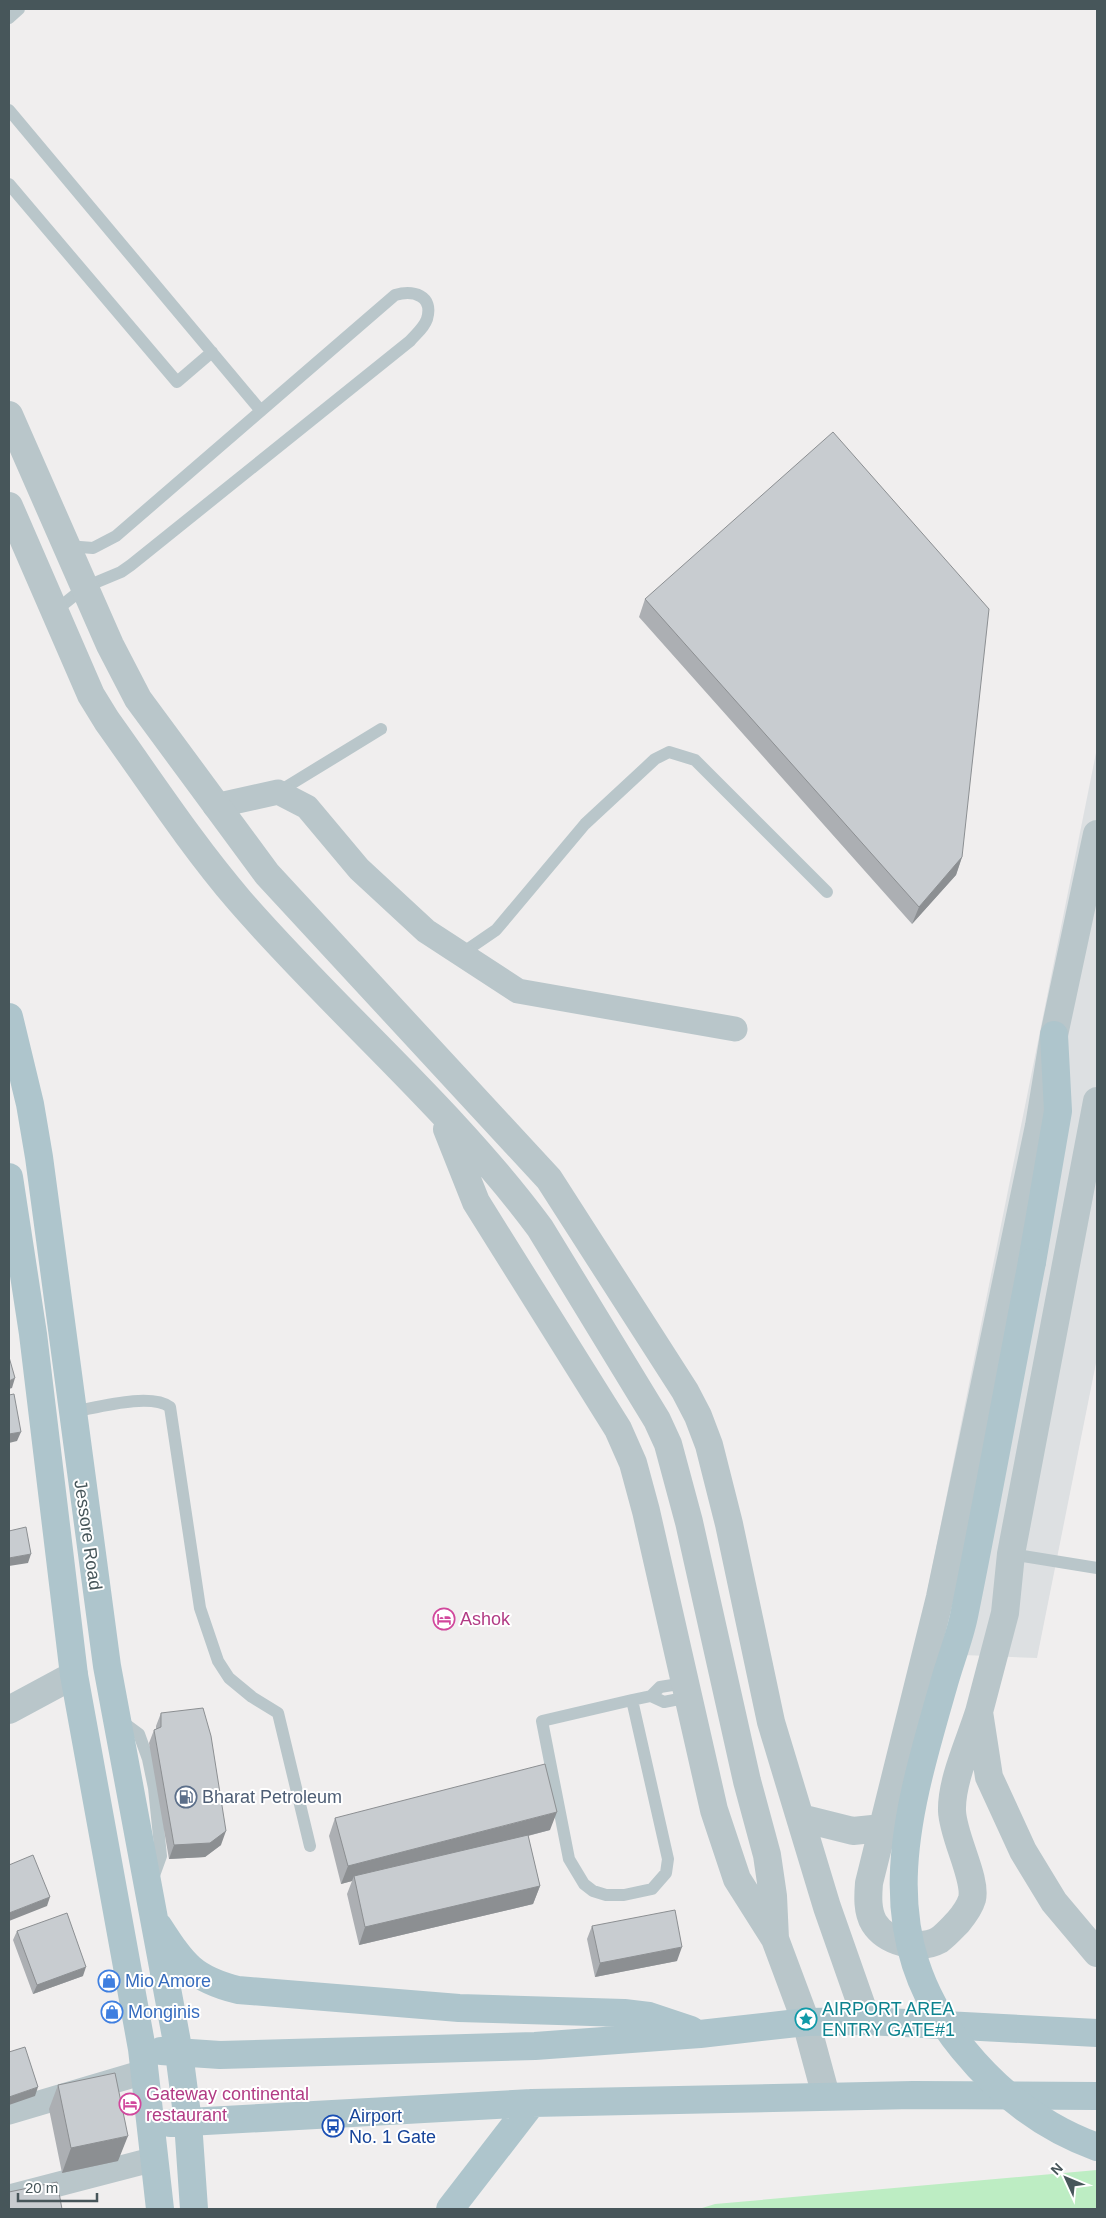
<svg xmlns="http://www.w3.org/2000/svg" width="1106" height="2218" viewBox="0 0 1106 2218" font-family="Arial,sans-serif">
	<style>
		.airport { fill: #dde0e2 }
		.green { fill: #bdedc3 }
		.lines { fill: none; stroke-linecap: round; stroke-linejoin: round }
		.service { stroke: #b9c6ca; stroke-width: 12 }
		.minor { stroke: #b9c6ca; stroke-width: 25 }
		.tertiary { stroke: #b9c6ca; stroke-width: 28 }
		.primary { stroke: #aec5cc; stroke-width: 28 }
		.primary-bridge { stroke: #aec5cc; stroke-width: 28 }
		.wall { fill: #acafb3 }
		.shaded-wall { fill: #8c8f92 }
		.building { fill: #c8ccd0; stroke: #8c8f92 }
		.labels { text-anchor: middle; stroke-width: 4; stroke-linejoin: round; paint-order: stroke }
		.street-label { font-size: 18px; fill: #47565a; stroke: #fff }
		.hotel-label { font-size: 18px; fill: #b23c85; stroke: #fff; text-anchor: start }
		.service-label { font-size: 18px; fill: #4e5e75; stroke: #fff; text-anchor: start }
		.shop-label { font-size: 18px; fill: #366cbe; stroke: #fff; text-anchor: start }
		.culture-label { font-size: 18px; fill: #0d838f; stroke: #fff; text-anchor: start }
		.transit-label { font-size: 18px; fill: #164399; stroke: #fff; text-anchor: start }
	</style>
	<rect width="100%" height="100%" fill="#f0eeee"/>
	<!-- airport -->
	<path class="airport" d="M1097 748V1358L1037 1658 915 1653Z"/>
	<!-- green -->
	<path class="green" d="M1097 2170V2209H699L715 2204Z"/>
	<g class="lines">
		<!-- service -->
		<path class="service" d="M9 18 19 9
			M9 110 261 411
			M9 184 177 382 212 352
			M55 611 85 587 121 572 131 565 410 341C416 334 424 328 427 319 434 295 413 290 395 295L116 536 93 548 67 546
			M278 792 381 729
			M461 954 496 930 585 824 655 759 669 752 695 760 827 892
			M72 1412C96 1408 150 1392 170 1407L200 1608 218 1661 229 1678 252 1697 278 1713 310 1846
			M1011 1554 1097 1568
			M651 1696 660 1687 685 1683
			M632 1700 668 1859 666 1873 652 1889 624 1895H606L593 1891 584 1884 569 1859 542 1721Z
			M632 1700 651 1696 664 1702 689 1697
			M120 1720 139 1734 148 1759 154 1788 161 1856 152 1881"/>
		<!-- minor -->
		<path class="minor" d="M215 806 278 792 307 807 359 869 426 931 518 991 735 1029
			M9 2112 144 2072
			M9 2197 155 2159"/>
		<!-- tertiary -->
		<path class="tertiary" d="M9 415 110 645 138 699 267 874 549 1179 685 1391 698 1416 709 1445 729 1524 771 1722 827 1907 867 2021
			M9 506 91 695 107 721C150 781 191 844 239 900 336 1012 452 1109 540 1228L657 1420 668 1444 689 1522 747 1781 767 1855 773 1896 775 1939
			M1097 1101 1011 1554 1005 1613 979 1712 989 1777 1023 1851 1054 1902 1097 1953
			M447 1129 476 1202 618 1429 633 1463 646 1511 714 1810 737 1879 775 1939 806 2022 826 2096
			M9 1710 74 1675
			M979 1712C970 1741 951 1781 952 1811 953 1837 977 1879 972 1899 970 1906 963 1916 958 1922 952 1928 946 1935 939 1940 919 1951 886 1942 874 1923 867 1911 868 1896 869 1883L940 1597 1039 1126 1054 1035 1097 834
			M801 1818 853 1831 882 1828"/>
		<!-- primary -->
		<path class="primary" d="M9 1017 30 1104 39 1157 107 1666 179 2053 188 2122 194 2209
			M9 1177 33 1334 74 1675 142 2049 160 2209
			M1032 1262 1058 1111 1054 1035
			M159 1927C183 1964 193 1979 238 1990L459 2008 624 2013 649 2016 691 2030
			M161 2051 220 2055 535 2046 700 2034 806 2022 867 2021 1097 2033
			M170 2123 532 2103 913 2095 1097 2096
			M450 2209 532 2103"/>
		<!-- primary-bridge -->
		<path class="primary-bridge" d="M1032 1262C1009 1380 988 1498 964 1616 959 1640 949 1664 943 1687 906 1816 869 1934 963 2049 999 2093 1044 2128 1097 2147"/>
	</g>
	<!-- wall -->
	<path class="wall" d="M645 599 962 857 956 875 912 924 639 617Z
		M161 1713 221 1845 205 1857 169 1859 149 1743 154 1730 156 1729V1726Z
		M335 1818 550 1830 528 1836 540 1886 533 1904 359 1945 347 1894 352 1881 341 1884 329 1836Z
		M592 1926 677 1961 595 1977 587 1939Z
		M17 1931 83 1976 33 1994 13 1940Z
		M58 2085 118 2161 62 2173 49 2109Z"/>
	<!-- shaded-wall -->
	<path class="shaded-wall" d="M962 857 956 875 912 924 919 907Z
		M15 1378 12 1388 9 1389V1381Z
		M21 1432 17 1441 9 1443V1434Z
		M31 1554 28 1563 9 1566V1558Z
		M557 1812 550 1830 355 1880 354 1876 352 1881 341 1884 348 1866Z
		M226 1831 221 1845 205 1857 169 1859 174 1845Z
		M540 1886 533 1904 359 1945 365 1927Z
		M50 1897 47 1906 9 1921V1913Z
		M682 1947 677 1961 595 1977 600 1963Z
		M86 1967 83 1976 33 1994 37 1985Z
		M38 2087 35 2096 9 2105V2097Z
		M128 2136 118 2161 62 2173 71 2148Z"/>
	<!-- building -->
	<path class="building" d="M833 432 989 609 962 857 919 907 645 599Z
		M9 1357 15 1378 9 1381Z
		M14 1394 21 1432 9 1434V1395Z
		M26 1527 31 1554 9 1558V1531Z
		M203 1708 211 1736 226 1831 210 1843 174 1845 154 1730 161 1727V1713Z
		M545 1764 557 1812 348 1866 335 1818Z
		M528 1835 540 1886 365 1927 354 1876Z
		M33 1855 50 1897 9 1913V1865Z
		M675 1910 682 1947 600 1963 592 1926Z
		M67 1913 86 1967 37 1985 17 1931Z
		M25 2047 38 2087 9 2097V2052Z
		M115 2073 128 2136 71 2148 58 2085Z
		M57 2182 62 2209H9V2192Z"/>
	<!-- icons -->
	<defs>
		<g id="hotel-ring" transform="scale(1.125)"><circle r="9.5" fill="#fff" stroke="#d1479c" stroke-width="1.5"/><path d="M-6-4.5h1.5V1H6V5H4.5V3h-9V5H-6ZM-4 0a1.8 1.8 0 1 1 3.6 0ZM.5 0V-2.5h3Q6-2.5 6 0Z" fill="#d1479c"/></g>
		<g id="fuel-ring" transform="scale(1.125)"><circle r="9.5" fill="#fff" stroke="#5c6f8a" stroke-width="1.5"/><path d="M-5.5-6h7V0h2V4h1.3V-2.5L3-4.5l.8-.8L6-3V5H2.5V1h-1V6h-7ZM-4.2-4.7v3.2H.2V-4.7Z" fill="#5c6f8a"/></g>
		<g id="shop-ring" transform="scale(1.125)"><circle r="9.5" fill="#fff" stroke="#3f7fe0" stroke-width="1.5"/><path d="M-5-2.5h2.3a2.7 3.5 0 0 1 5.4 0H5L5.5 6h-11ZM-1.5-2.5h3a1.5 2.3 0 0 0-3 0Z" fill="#3f7fe0"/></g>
		<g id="sight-ring" transform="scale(1.125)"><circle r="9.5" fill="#fff" stroke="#0f9aa8" stroke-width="1.5"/><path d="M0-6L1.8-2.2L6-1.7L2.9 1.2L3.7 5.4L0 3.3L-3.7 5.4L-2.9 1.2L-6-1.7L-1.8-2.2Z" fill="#0f9aa8"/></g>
		<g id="bus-ring" transform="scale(1.125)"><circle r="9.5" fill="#fff" stroke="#1a4fb4" stroke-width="1.5"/><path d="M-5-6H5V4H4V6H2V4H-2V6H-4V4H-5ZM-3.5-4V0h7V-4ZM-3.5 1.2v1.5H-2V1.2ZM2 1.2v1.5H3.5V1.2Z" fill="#1a4fb4"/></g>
	</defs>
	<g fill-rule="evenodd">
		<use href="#hotel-ring" x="444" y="1619"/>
		<use href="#fuel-ring" x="186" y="1797"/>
		<use href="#shop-ring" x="109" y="1981"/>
		<use href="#shop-ring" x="112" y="2012"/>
		<use href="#sight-ring" x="806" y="2019"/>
		<use href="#hotel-ring" x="130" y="2104"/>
		<use href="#bus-ring" x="333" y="2126"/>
	</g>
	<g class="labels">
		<!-- street labels -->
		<g class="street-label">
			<text transform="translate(88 1535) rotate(82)" y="6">Jessore Road</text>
		</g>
		<!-- hotel labels -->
		<g class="hotel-label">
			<text x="460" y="1625">Ashok</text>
			<text x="146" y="2100">Gateway continental<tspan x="146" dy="21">restaurant</tspan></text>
		</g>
		<!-- service labels -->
		<g class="service-label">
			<text x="202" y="1803">Bharat Petroleum</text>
		</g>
		<!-- shop labels -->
		<g class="shop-label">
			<text x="125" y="1987">Mio Amore</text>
			<text x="128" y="2018">Monginis</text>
		</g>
		<!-- culture labels -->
		<g class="culture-label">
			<text x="822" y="2015">AIRPORT AREA<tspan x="822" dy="21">ENTRY GATE#1</tspan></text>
		</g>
		<!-- transit labels -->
		<g class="transit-label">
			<text x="349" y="2122">Airport<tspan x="349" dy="21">No. 1 Gate</tspan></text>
		</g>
	</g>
	<!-- border -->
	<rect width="1106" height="2218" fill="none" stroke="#47565a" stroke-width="20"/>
	<!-- north arrow -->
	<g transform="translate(1066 2178) rotate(314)" stroke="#ffffff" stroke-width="4" paint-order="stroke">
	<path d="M0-4L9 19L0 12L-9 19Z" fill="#47565a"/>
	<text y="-8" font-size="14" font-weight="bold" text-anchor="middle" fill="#47565a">N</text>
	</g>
	<!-- scale -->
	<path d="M18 2193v8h79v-8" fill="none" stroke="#47565a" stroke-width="2.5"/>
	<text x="25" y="2193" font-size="15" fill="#47565a" stroke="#ffffff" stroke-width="4" paint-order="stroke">20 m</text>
</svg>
